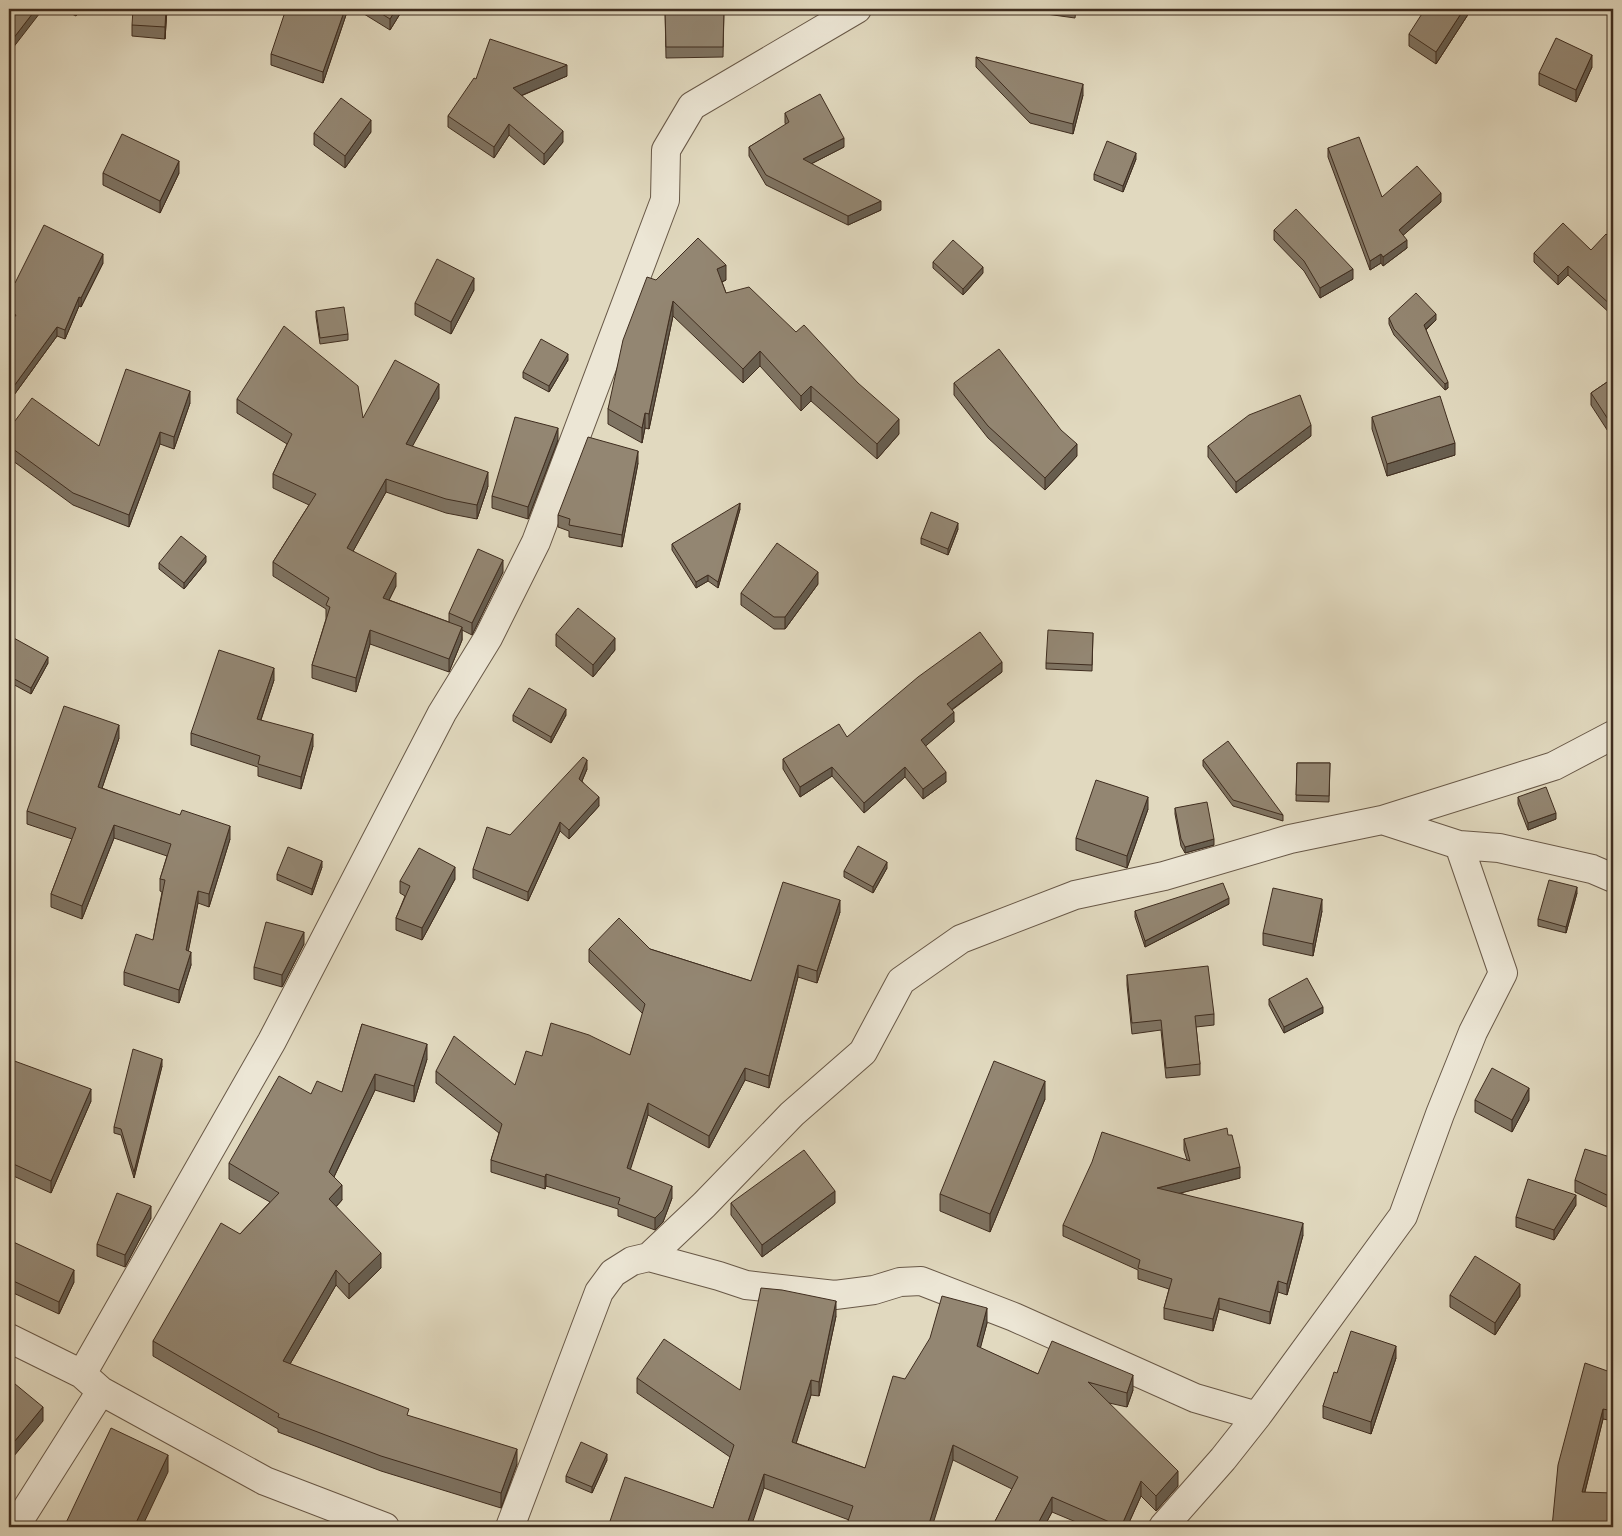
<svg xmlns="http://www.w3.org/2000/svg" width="1622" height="1536" viewBox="0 0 1622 1536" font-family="'Libre Caslon Text',serif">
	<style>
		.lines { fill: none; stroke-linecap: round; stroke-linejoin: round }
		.minor-casing { stroke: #685847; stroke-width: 30 }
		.minor { stroke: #ece6d5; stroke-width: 28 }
		.wall { fill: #7e7362; stroke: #3f2d1f }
		.shaded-wall { fill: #675e50; stroke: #3f2d1f }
		.building { fill: #938672; stroke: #3f2d1f }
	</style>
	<rect width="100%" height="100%" fill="#e1d9bf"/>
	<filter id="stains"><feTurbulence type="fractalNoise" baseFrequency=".004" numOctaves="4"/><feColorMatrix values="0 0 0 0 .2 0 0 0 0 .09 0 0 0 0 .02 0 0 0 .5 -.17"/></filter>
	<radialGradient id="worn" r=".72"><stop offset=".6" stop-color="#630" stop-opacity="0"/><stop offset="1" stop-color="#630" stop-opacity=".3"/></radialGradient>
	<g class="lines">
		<!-- minor casing -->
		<g class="minor-casing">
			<path id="minor" d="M1382 820 1554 766 1613 735
				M649 1257 719 1276 746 1285 835 1295 874 1290 900 1282 921 1281 1014 1317 1195 1398 1257 1416
				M9 1338 82 1374 101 1391 265 1481 385 1527
				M82 1374 272 1041 442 713 488 638 536 542 665 200 666 150 692 106 857 9
				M15 1527 101 1391
				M510 1527 599 1292 613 1273 632 1261 649 1257 704 1205 792 1114 863 1052 901 981 961 939 1075 895 1164 876 1290 839 1382 820 1459 845 1499 848 1592 869 1613 878
				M1163 1527 1223 1459 1257 1416 1403 1216 1440 1114 1473 1032 1503 973 1459 845"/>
		</g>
		<!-- minor -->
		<use href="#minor" class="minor"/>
	</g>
	<!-- wall -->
	<path class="wall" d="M62 9H80L76 16Z
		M167 9 165 39 132 36V25Z
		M348 9 323 83 271 65V54Z
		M356 9H403L390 30Z
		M665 9H724L723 57 666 58Z
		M1039 9H1076L1075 18 1039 13Z
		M1469 9V13L1436 64 1409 46V34Z
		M976 57 1083 95 1073 134 1030 123 976 67Z
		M1592 67 1576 102 1539 85V73Z
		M567 76 521 96 563 142 544 165 509 135 494 158 448 127V116L476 79Z
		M785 113 844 147 811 164 881 210 848 225 766 185 749 156V147L786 125 785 123Z
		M371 132 345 168 314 145V133Z
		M1328 148 1382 197 1441 202 1403 235 1407 248 1383 266 1381 263 1370 270 1328 157Z
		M1136 159 1123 192 1094 180V174Z
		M103 173H179L160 213 103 185Z
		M1274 230 1353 279 1320 298 1304 271 1274 240Z
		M1613 240V316L1568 275 1558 285 1534 262V253L1591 250Z
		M933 262 983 273 963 295 933 268Z
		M103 263 81 307 79 306 65 339 57 336 14 395 9 391V325L11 322 9 321V281L15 283Z
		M656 280H726L722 282 726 293 899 434 877 459 811 401 801 411 760 366 743 383 673 316 649 429 645 428 642 443 608 424V409Z
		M474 290 451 334 415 315V303Z
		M316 311 348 334V340L320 344 316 317Z
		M1389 318 1436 320 1426 330 1448 388 1445 390 1394 335 1389 324Z
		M568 360 549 392 523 378V372Z
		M1613 378V439L1591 405V393Z
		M954 383 1077 456 1045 490 988 438 954 395Z
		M439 398 412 446 488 486 477 519 446 513 386 492 353 551 396 586 389 600 449 622V613L503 572 472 635 462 630V640L449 672 370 644 356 692 312 678V665L326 619V609L273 576V562L309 505 273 488V474L287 444 237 413V399L363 418Z
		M190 403 174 449 160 444 129 527 73 505 9 458V429L99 446Z
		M1372 417 1455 455 1387 476 1372 429Z
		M1311 436 1236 493 1208 457V446Z
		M558 440 528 519 492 508V496Z
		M638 463 622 547 569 537V531L558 527V515Z
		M740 509 718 588 708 581 696 588 672 550V544Z
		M958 529 948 555 921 544V538Z
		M206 562 184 589 159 569V563Z
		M818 584 785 629H774L741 605V593Z
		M1093 633 1092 671 1046 669V663Z
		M556 634 615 650 593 677 556 646Z
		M9 643 48 663 31 694 9 682Z
		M1002 672 952 710 954 722 925 746 946 782 923 799 905 777 864 813 832 776 800 797 783 769V759L847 737Z
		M274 680 261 720 313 746 301 789 258 776V767L191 745V733Z
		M513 715H566L551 743 513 721Z
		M119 738 102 788 230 839 209 907 198 903 188 951 191 965 179 1003 124 985V972L153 940 162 892 160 891V879L167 856 114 838 82 919 51 907V894L72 839 27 824V811Z
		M1203 760 1283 815V821L1233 806 1203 766Z
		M1297 763H1330L1329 802 1296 801Z
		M587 769 582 781 599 806 569 839 560 831 528 901 473 878V869L510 835Z
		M1518 797 1556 819 1528 830 1518 804Z
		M1175 808 1214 845 1185 853 1181 846 1175 814Z
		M1148 809 1127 868 1076 850V838Z
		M322 867 312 895 277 880V874Z
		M887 868 873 893 844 877V871Z
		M455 879 422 940 396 930V918L405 896 400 893V881Z
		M1577 893 1566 933 1538 926V919Z
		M1229 904 1145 947 1135 917V911Z
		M1322 911 1313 956 1263 945V933Z
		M840 912 817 983 798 977 769 1088 745 1080 709 1148 648 1115 630 1169 672 1198 663 1222 655 1230 618 1216V1209L546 1186 545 1189 491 1172V1160L499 1133 436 1083V1071L515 1085 542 1056 630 1055 643 1014 589 962V949H650L751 981Z
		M304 944 282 987 254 979V967Z
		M1127 975 1214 1014V1025L1196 1027 1200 1064V1075L1166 1078 1161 1030 1132 1034 1127 985Z
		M1269 999 1323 1013 1284 1033 1269 1005Z
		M362 1024 427 1059 414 1102 375 1090 334 1177 342 1200 336 1207 381 1268 349 1299 336 1285 290 1364 517 1464 501 1508 381 1471 278 1432V1429L153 1356V1341L240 1234 270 1202 229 1179V1163L311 1094 342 1092Z
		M9 1059 91 1101 51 1193 9 1174Z
		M162 1066 134 1178 121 1135 114 1133V1127Z
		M1045 1099 990 1232 940 1211V1194Z
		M1475 1100H1529L1512 1132 1475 1112Z
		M1228 1135 1240 1178 1180 1193 1303 1235 1287 1295 1278 1292 1270 1324 1219 1309 1213 1331 1164 1319V1308L1169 1289 1138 1279V1270L1063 1236V1225L1187 1160 1184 1150V1139Z
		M1613 1158V1207L1612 1206 1611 1209 1575 1192V1180Z
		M731 1203H835L762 1257 731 1215Z
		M1576 1205 1554 1240 1516 1227V1217Z
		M151 1218 125 1267 97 1256V1244Z
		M9 1240 74 1282 59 1314 9 1291Z
		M1450 1295 1520 1296 1495 1335 1450 1307Z
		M836 1316 819 1396 811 1395 796 1443 865 1468 905 1379 987 1323 980 1348 1038 1374 1133 1390 1127 1407 1109 1403 1178 1486 1156 1511 1141 1496 1127 1527H1088L1052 1512 1044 1527H992L1012 1489 953 1460 849 1520 764 1488 713 1508 730 1457 637 1393V1378L740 1390Z
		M1396 1358 1371 1434 1323 1418V1406L1337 1373Z
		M1613 1373V1421L1603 1419 1585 1492 1552 1527Z
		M607 1460 592 1493 566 1482V1476Z"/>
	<!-- shaded-wall -->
	<path class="shaded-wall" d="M36 9H43L9 53V44Z
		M76 9H80L76 16Z
		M166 9H167L165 39V27Z
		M345 9H348L323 83V72Z
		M396 9H403L390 30V19Z
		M1464 9H1469V13L1436 64V52Z
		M1592 55V67L1576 102V90Z
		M567 65V76L513 99V88Z
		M1083 84V95L1073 134V124Z
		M371 120V132L345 168V156Z
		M509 124V135L494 158V147Z
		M563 131V142L544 165V154Z
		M844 138V147L803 168V159Z
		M1136 153V159L1123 192V186Z
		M179 161V173L160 213V201Z
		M1441 193V202L1399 239V230Z
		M881 201V210L848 225V216Z
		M1407 240V248L1383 266V257Z
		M103 254V263L81 307V298Z
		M1381 254V263L1370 270V261Z
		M726 265V280L717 284V269Z
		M1568 266V275L1558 285V276Z
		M983 267V273L963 295V289Z
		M1353 269V279L1320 298V288Z
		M474 278V290L451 334V322Z
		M79 297V306L65 339V330Z
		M673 301V316L649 429V414Z
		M1436 314V320L1424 331V325Z
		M57 327V336L14 395V386Z
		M760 351V366L743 383V369Z
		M568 354V360L549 392V386Z
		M1448 382V388L1445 390V384Z
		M439 384V398L406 458V444Z
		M811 386V401L801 411V396Z
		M190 391V403L174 449V437Z
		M645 413V428L642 443V428Z
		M899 419V434L877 459V444Z
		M1311 425V436L1236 493V482Z
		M558 428V440L528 519V507Z
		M160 432V444L129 527V515Z
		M1455 443V455L1387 476V464Z
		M1077 444V456L1045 490V478Z
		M638 451V463L622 547V535Z
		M488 472V486L477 519V505Z
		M386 479V492L347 562V548Z
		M740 503V509L718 588V582Z
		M958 523V529L948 555V549Z
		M206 556V562L184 589V583Z
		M503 560V572L472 635V623Z
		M818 572V584L785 629V617Z
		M396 573V586L383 612V598Z
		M708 575V581L696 588V582Z
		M462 627V640L449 672V659Z
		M370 630V644L356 692V678Z
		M615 638V650L593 677V665Z
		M48 657V663L31 694V688Z
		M1002 662V672L947 713V704Z
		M274 668V680L257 731V719Z
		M566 709V715L551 743V737Z
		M954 712V722L921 750V740Z
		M119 725V738L98 800V787Z
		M313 734V746L301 789V777Z
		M587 760V769L579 788V779Z
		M832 767V776L800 797V787Z
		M905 767V777L864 813V803Z
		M946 772V782L923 799V789Z
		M599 797V806L569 839V830Z
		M1148 797V809L1127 868V856Z
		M1556 813V819L1528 830V823Z
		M560 822V831L528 901V892Z
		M114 825V838L82 919V906Z
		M230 826V839L209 907V894Z
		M1214 839V845L1185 853V847Z
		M322 861V867L312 895V889Z
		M887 862V868L873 893V887Z
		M455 867V879L422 940V928Z
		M1577 887V893L1566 933V927Z
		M198 891V903L186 963V950Z
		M1229 898V904L1145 947V941Z
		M1322 899V911L1313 956V944Z
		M840 900V912L817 983V971Z
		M304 932V944L282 987V975Z
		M191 952V965L179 1003V990Z
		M798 965V977L769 1088V1076Z
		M1323 1007V1013L1284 1033V1027Z
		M427 1044V1059L414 1102V1086Z
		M162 1059V1066L134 1178V1172Z
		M745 1068V1080L709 1148V1136Z
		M375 1074V1090L329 1187V1172Z
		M1045 1081V1099L990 1232V1214Z
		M1529 1088V1100L1512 1132V1120Z
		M91 1089V1101L51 1193V1181Z
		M648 1103V1115L627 1180V1168Z
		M1240 1167V1178L1157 1199V1188Z
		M546 1174V1186L545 1189V1177Z
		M342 1185V1200L329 1214V1199Z
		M672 1186V1198L663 1222 655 1230V1218Z
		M835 1191V1203L762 1257V1245Z
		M1612 1194V1206L1611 1209V1197Z
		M1576 1195V1205L1554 1240V1230Z
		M151 1206V1218L125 1267V1255Z
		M1303 1223V1235L1287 1295V1284Z
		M381 1253V1268L349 1299V1284Z
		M74 1270V1282L59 1314V1302Z
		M336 1270V1285L283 1376V1361Z
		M1278 1281V1292L1270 1324V1312Z
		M1520 1284V1296L1495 1335V1323Z
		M1219 1298V1309L1213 1331V1319Z
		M836 1301V1316L819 1396V1382Z
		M987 1308V1323L977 1361V1346Z
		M1396 1346V1358L1371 1434V1422Z
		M1133 1375V1390L1127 1407V1393Z
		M811 1380V1395L792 1457V1442Z
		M43 1407V1421L9 1462V1448Z
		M1603 1409V1419L1582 1503V1492Z
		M953 1445V1460L932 1527H928Z
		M517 1449V1464L501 1508V1493Z
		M607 1454V1460L592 1493V1487Z
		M168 1455V1472L142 1527H134Z
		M1178 1471V1486L1156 1511V1496Z
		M764 1474V1488L751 1527H746Z
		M1141 1481V1496L1127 1527H1121Z
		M1052 1497V1512L1044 1527H1036Z"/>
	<!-- building -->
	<path class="building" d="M9 9H36L9 44Z
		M133 9H166L165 27 132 25Z
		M286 9H345L323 72 271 54Z
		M374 9H396L390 19Z
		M665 9H724L723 47H666Z
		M1054 9H1075V12Z
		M1425 9H1464L1436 52 1409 34Z
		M1556 38 1592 55 1576 90 1539 73Z
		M490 39 567 65 513 88 563 131 544 154 509 124 494 147 448 116 474 78 476 79Z
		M976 57 1083 84 1073 124 1030 113Z
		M820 94 844 138 803 159 881 201 848 216 766 175 749 147 789 122 785 113Z
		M341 98 371 120 345 156 314 133Z
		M122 134 179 161 160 201 103 173Z
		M1359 137 1382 197 1417 166 1441 193 1399 230 1407 240 1383 257 1381 254 1370 261 1328 148Z
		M1107 141 1136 153 1123 186 1094 174Z
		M1296 209 1353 269 1320 288 1304 261 1274 230Z
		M1563 223 1591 250 1606 234 1613 240V307L1568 266 1558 276 1534 253Z
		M44 225 103 254 81 298 79 297 65 330 57 327 14 386 9 382V325L16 315 9 312V281L15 283Z
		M698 238 726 265 717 269 726 293 749 287 796 332 804 325 858 383 899 419 877 444 811 386 801 396 760 351 743 369 673 301 649 414 645 413 642 428 608 409 623 340 647 277 656 280Z
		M953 240 983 267 963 289 933 262Z
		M437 259 474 278 451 322 415 303Z
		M1416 293 1436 314 1424 325 1448 382 1445 384 1394 329 1389 318Z
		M344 307 348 334 320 338 316 311Z
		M284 326 358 386 363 418 395 360 439 384 406 444 488 472 477 505 446 499 386 479 347 548 396 573 383 598 462 627 449 659 370 630 356 678 312 665 330 607 326 605 329 598 273 562 316 494 273 474 292 434 237 399Z
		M541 339 568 354 549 386 523 372Z
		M999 349 1061 430 1077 444 1045 478 988 426 954 383Z
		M126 369 190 391 174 437 160 432 129 515 73 493 9 446V429L32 398 99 446Z
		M1613 378V414V413V427L1591 393Z
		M1300 395 1311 425 1236 482 1208 446 1249 415Z
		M1440 396 1455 443 1387 464 1372 417Z
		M515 417 558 428 528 507 492 496Z
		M588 437 638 451 622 535 569 525 570 519 558 515Z
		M740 503 718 582 708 575 696 582 672 544Z
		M931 512 958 523 948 549 921 538Z
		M181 536 206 556 184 583 159 563Z
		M777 543 818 572 785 617H774L741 593Z
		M478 549 503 560 472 623 449 613Z
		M578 608 615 638 593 665 556 634Z
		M1048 630 1093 633 1092 665 1046 663Z
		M980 632 1002 662 947 704 954 712 921 740 946 772 923 789 905 767 864 803 832 767 800 787 783 759 839 724 847 737 918 677Z
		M12 637 48 657 31 688 9 676V643Z
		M219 650 274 668 257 719 313 734 301 777 258 764 260 756 191 733Z
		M529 688 566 709 551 737 513 715Z
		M64 706 119 725 98 787 180 815 182 810 230 826 209 894 198 891 186 950 191 952 179 990 124 972 136 934 153 940 165 880 160 879 171 844 114 825 82 906 51 894 76 828 27 811Z
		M1228 741 1283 815 1233 800 1203 760Z
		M583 757 587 760 579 779 599 797 569 830 560 822 528 892 473 869 487 827 510 835Z
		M1297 763H1330L1329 796 1296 795Z
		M1096 780 1148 797 1127 856 1076 838Z
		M1546 787 1556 813 1528 823 1518 797Z
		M1207 802 1214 839 1185 847 1181 839 1175 808Z
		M858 846 887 862 873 887 844 871Z
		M288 847 322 861 312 889 277 874Z
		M419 848 455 867 422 928 396 918 410 886 400 881Z
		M1549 880 1577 887 1566 927 1538 919Z
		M783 882 840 900 817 971 798 965 769 1076 745 1068 709 1136 648 1103 627 1168 672 1186 663 1210 655 1218 618 1204 620 1198 546 1174 545 1177 491 1160 502 1124 436 1071 454 1036 515 1085 526 1051 542 1056 551 1023 589 1035 630 1055 645 1004 589 949 619 918 650 949 751 981Z
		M1223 883 1229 898 1145 941 1135 911Z
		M1273 888 1322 899 1313 944 1263 933Z
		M266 922 304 932 282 975 254 967Z
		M1208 966 1214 1014 1195 1016 1200 1064 1166 1068 1161 1020 1132 1023 1127 975Z
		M1307 978 1323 1007 1284 1027 1269 999Z
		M362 1024 427 1044 414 1086 375 1074 329 1172 342 1185 329 1199 381 1253 349 1284 336 1270 283 1361 409 1409 407 1415 517 1449 501 1493 381 1456 278 1417 279 1414 153 1341 221 1223 240 1234 279 1193 229 1163 279 1076 311 1094 317 1081 342 1092Z
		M133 1049 162 1059 134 1172 121 1129 114 1127Z
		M9 1059 91 1089 51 1181 9 1162Z
		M994 1061 1045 1081 990 1214 940 1194Z
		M1492 1068 1529 1088 1512 1120 1475 1100Z
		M1227 1128 1228 1135H1232L1240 1167 1157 1188 1303 1223 1287 1284 1278 1281 1270 1312 1219 1298 1213 1319 1164 1308 1172 1279 1138 1268 1140 1260 1063 1225 1092 1162 1102 1132 1190 1161 1184 1139Z
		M1585 1149 1613 1158V1195L1612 1194 1611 1197 1575 1180Z
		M804 1150 835 1191 762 1245 731 1203Z
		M1528 1179 1576 1195 1554 1230 1516 1217Z
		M117 1193 151 1206 125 1255 97 1244Z
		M9 1240 74 1270 59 1302 9 1279Z
		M1475 1256 1520 1284 1495 1323 1450 1295Z
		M761 1288 782 1290 836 1301 819 1382 811 1380 792 1442 865 1468 893 1376 905 1379 930 1338 942 1296 987 1308 977 1346 1038 1374 1052 1341 1133 1375 1127 1393 1088 1382 1178 1471 1156 1496 1141 1481 1121 1527 1052 1497 1036 1527H992L1018 1477 953 1445 928 1527H846L853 1506 764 1474 746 1527H608L625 1477 713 1508 734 1445 637 1378 664 1339 740 1390Z
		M1351 1331 1396 1346 1371 1422 1323 1406 1334 1372 1337 1373Z
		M1585 1363 1613 1373V1411L1603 1409 1582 1492 1613 1493V1527H1552L1558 1465Z
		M9 1379 43 1407 9 1448Z
		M111 1428 168 1455 134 1527H64Z
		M581 1442 607 1454 592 1487 566 1476Z"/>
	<!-- margin -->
	<rect width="1622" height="1536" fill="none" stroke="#e1d9bf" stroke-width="30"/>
	<rect x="10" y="10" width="1602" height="1516" fill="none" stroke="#3f2d1f" stroke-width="2.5"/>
	<rect x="15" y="15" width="1592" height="1506" fill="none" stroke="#3f2d1f"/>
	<rect width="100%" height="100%" filter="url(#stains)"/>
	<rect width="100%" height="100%" fill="url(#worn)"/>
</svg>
